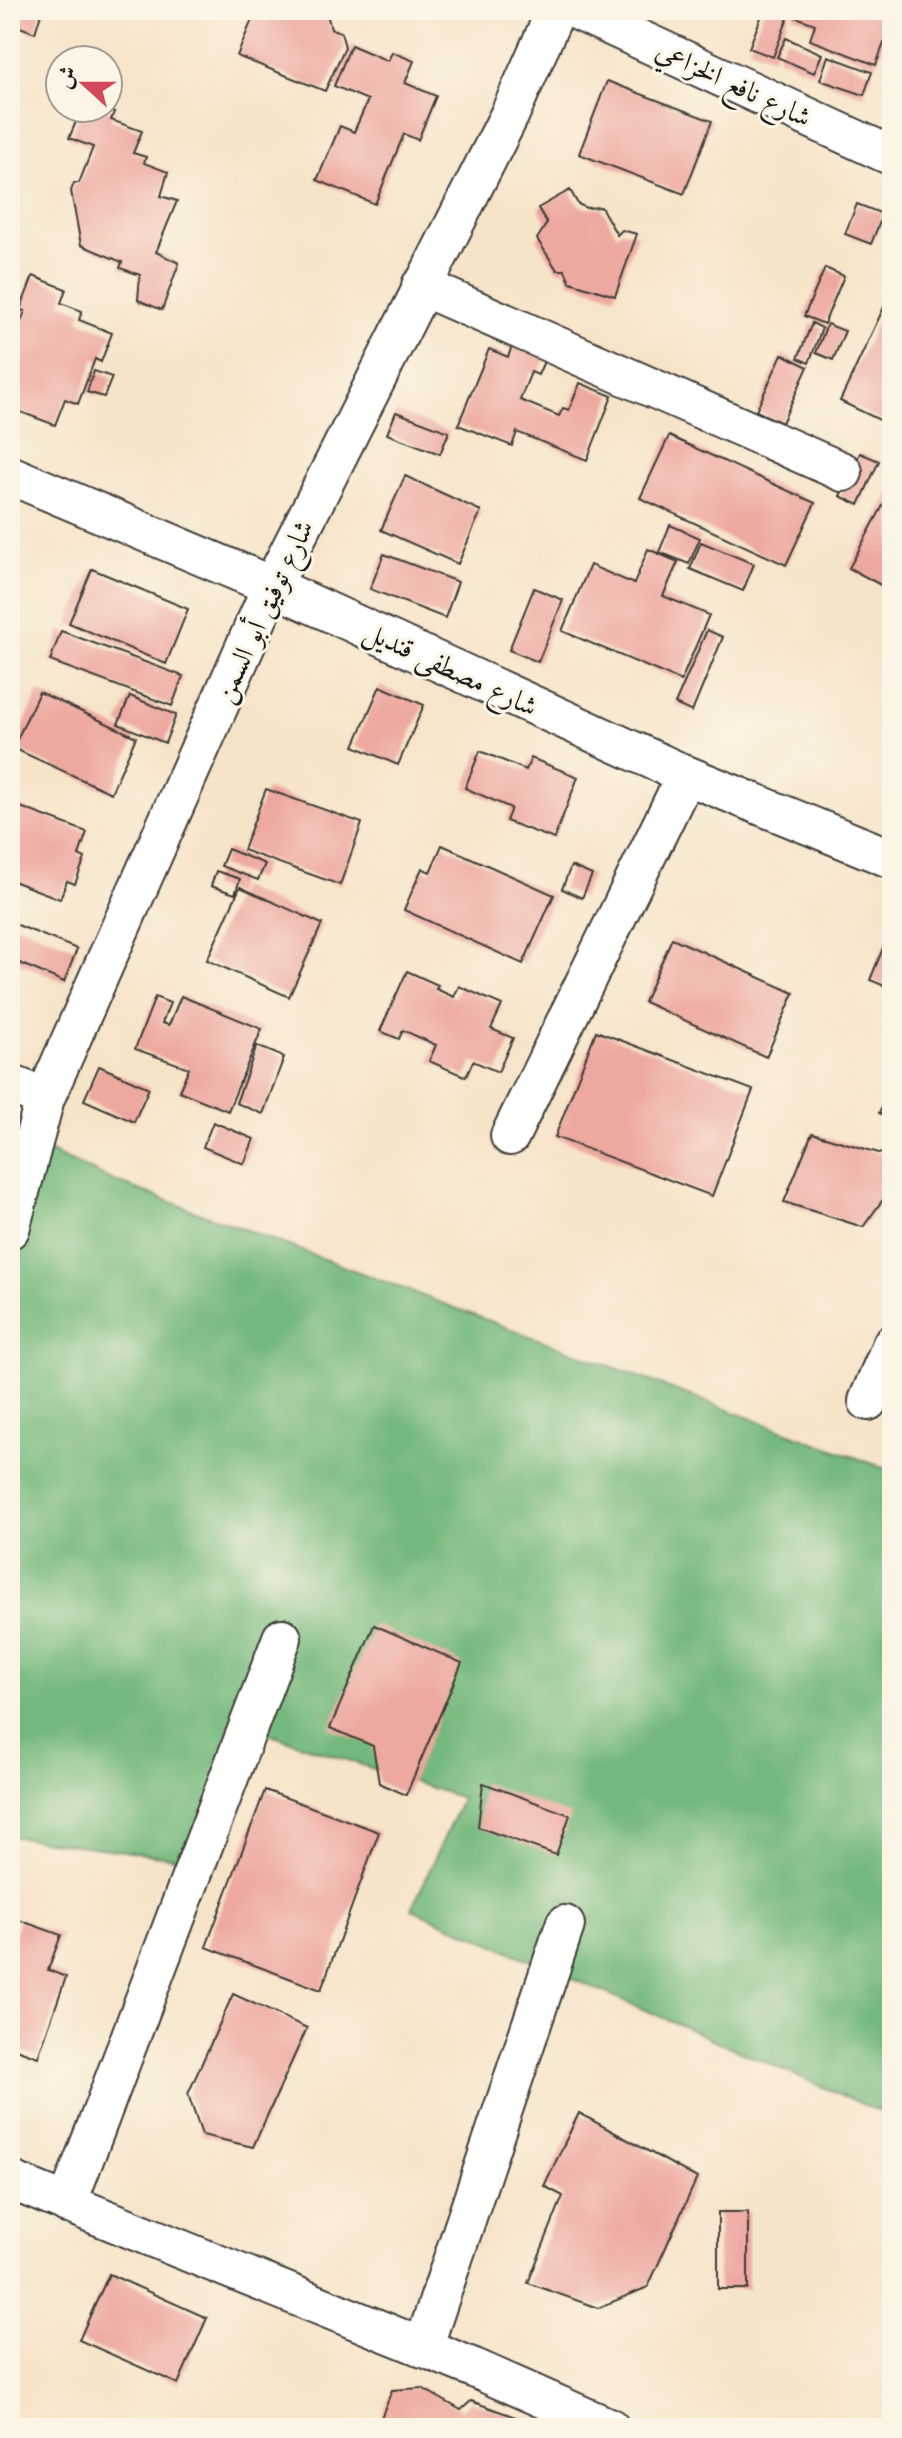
<svg xmlns="http://www.w3.org/2000/svg" width="902" height="2438" viewBox="0 0 902 2438" font-family="'Old Standard TT',Amiri,serif">
	<style>
		.forest { fill: #73b87c; stroke: #486a4c; stroke-width: 2 }
		.building { fill: #eda8a0 }
		.lines { fill: none; stroke-linecap: round; stroke-linejoin: round }
		.street-casing { stroke: #3d3a36; stroke-width: 42 }
		.street { stroke: #fff; stroke-width: 38 }
		.labels { text-anchor: middle; stroke-width: 6; stroke-linejoin: round; paint-order: stroke }
		.street-label { font-size: 28px; fill: #1c1c1c; stroke: #fcf5e5 }
	</style>
	<rect width="100%" height="100%" fill="#fcf5e5"/>
	<filter id="ink" filterUnits="userSpaceOnUse"><feTurbulence type="fractalNoise" baseFrequency=".0125" numOctaves="2"/><feDisplacementMap in="SourceGraphic" scale="16" xChannelSelector="R" yChannelSelector="G"/><feConvolveMatrix kernelMatrix="1 2 1 2 8 2 1 2 1" color-interpolation-filters="sRGB"/></filter>
	<filter id="wash" filterUnits="userSpaceOnUse"><feTurbulence type="fractalNoise" baseFrequency=".006" numOctaves="4" result="noise"/><feDisplacementMap in="SourceGraphic" scale="32" xChannelSelector="R" yChannelSelector="G"/><feGaussianBlur stdDeviation="1.8" result="paint"/><feColorMatrix in="noise" values="0 0 0 0 0 0 0 0 0 0 0 0 0 0 0 0 0 1.4 0 .05"/><feComposite in="paint" operator="in"/></filter>
	<g filter="url(#wash)">
		<rect width="100%" height="100%" fill="#f6e4c9"/>
		<!-- forest -->
		<path class="forest" d="M10 1134 112 1180 892 1471V2117L412 1909 462 1798 235 1723 198 1861 10 1836Z"/>
		<g id="blocks">
			<!-- building -->
			<path class="building" d="M10 10H42L35 33 10 23Z
				M256 10H335L327 14 331 29 341 32 345 47 325 91 237 56Z
				M764 10H791L773 57 749 48Z
				M795 10H892V46L884 43 876 65 810 40 815 24 793 16Z
				M786 38 822 54 814 73 777 57Z
				M351 45 388 61 392 52 414 61 405 83 436 96 418 140 404 134 375 204 317 180 340 126 354 132 368 100 334 86Z
				M828 56 872 72 864 95 820 80Z
				M607 81 712 121 684 194 579 154Z
				M82 108H101L114 112 111 120 142 131 133 153 146 157 144 163 168 172 161 196 177 201 156 252 179 263 162 310 138 300 140 275 120 268 122 262 81 245 71 191 74 183H79L93 147 69 138Z
				M570 190 578 204 586 208 601 207 617 235 622 230 637 234 615 296 570 282 565 270H557L537 239 547 223 538 208Z
				M857 204 883 214 871 244 845 234Z
				M825 268 844 276 824 324 804 316Z
				M33 276 66 289 61 303 82 311 79 320 112 333 101 362 95 359 78 404 65 399 55 425 10 408V351L25 311 20 310Z
				M892 290V426L840 401Z
				M812 323 822 328 809 363 798 358Z
				M827 324 845 331 833 360 816 353Z
				M512 346 545 359 538 375 531 372 520 400 559 416 563 408 569 410 580 383 612 396 587 460 517 432 512 446 458 425 489 349 508 357Z
				M782 354 808 367 782 423 756 411Z
				M94 371 112 377 104 397 87 392Z
				M396 412 449 432 440 454 387 434Z
				M669 436 815 503 786 565 640 498Z
				M860 453 879 461 859 505 840 496Z
				M405 476 481 511 458 564 381 530Z
				M892 489V591L849 568Z
				M670 525 700 538 689 564 659 552Z
				M701 542 754 564 743 591 690 569Z
				M648 549 678 562 663 596 709 615 681 681 562 631 590 565 634 584Z
				M384 554 458 582 445 618 370 589Z
				M92 569 188 609 166 664 69 623Z
				M534 588 563 600 538 662 509 650Z
				M707 630 723 637 692 712 675 704Z
				M61 631 183 676 172 706 50 661Z
				M380 686 424 705 398 765 354 746Z
				M39 692 136 737 111 793 13 748Z
				M130 696 176 715 165 743 118 724Z
				M480 751 526 770 531 758 578 777 554 839 506 821 511 808 465 788Z
				M266 789 362 823 340 885 243 850Z
				M10 803 87 832 79 855 85 858 75 884 67 881 60 899 10 880Z
				M442 845 554 895 523 964 404 910 422 868 430 872Z
				M228 849 265 864 258 880 221 866Z
				M571 866 592 875 582 898 562 889Z
				M216 871 240 879 235 894 211 886Z
				M240 887 322 924 289 997 207 960Z
				M10 922 77 949 64 982 10 959Z
				M892 926V989L870 980Z
				M672 938 794 993 766 1057 644 1002Z
				M407 971 438 985 436 989 454 997 459 986 502 1005 491 1029 513 1038 498 1072 473 1061 466 1077 429 1061 436 1045 403 1030 399 1039 380 1031Z
				M181 996 262 1029 228 1111 179 1091 189 1068 135 1049 155 997 170 1003 162 1023 169 1025Z
				M596 1031 753 1090 712 1196 555 1137Z
				M257 1046 284 1057 263 1114 236 1103Z
				M99 1066 149 1088 134 1122 84 1100Z
				M892 1081V1119L879 1113Z
				M213 1122 254 1139 244 1164 203 1147Z
				M812 1133 892 1157V1187L863 1227 784 1202Z
				M374 1625 462 1663 406 1795 379 1783 373 1746 330 1728Z
				M891 1732H892V1754L886 1753Z
				M483 1783 570 1815 556 1855 478 1827Z
				M265 1790 379 1832 321 1990 206 1947Z
				M19 1920 61 1935 48 1970 66 1977 38 2057 16 2049 10 2063V1946Z
				M233 1994 307 2028 253 2147 202 2135 188 2094Z
				M579 2113 697 2178 648 2287 598 2308 528 2283 563 2196 544 2186Z
				M718 2212H748V2289H718Z
				M109 2274 207 2318 178 2384 79 2340Z
				M422 2388 461 2410 471 2401 546 2428H377L392 2390Z"/>
		</g>
	</g>
	<g filter="url(#ink)">
		<use href="#blocks" fill-opacity="0" stroke="#3d3a36" stroke-width="2"/>
		<g class="lines">
			<!-- street casing -->
			<g class="street-casing">
				<path id="street" d="M576 10 892 156
					M421 286 843 472
					M10 475 272 586 686 775 892 859
					M10 1084 45 1098
					M510 1136 686 775
					M10 1229 45 1098 272 586 509 116 556 10
					M868 1401 892 1344
					M10 2180 474 2368 610 2428
					M67 2204 282 1638
					M423 2348 565 1925"/>
			</g>
			<!-- street -->
			<use href="#street" class="street"/>
		</g>
	</g>
	<g class="labels">
		<!-- street labels -->
		<g class="street-label">
			<text transform="translate(734 83) rotate(25)" y="10">شارع نافع الخزاعي</text>
			<text transform="translate(263 611) rotate(-65)" y="10">شارع توفيق أبو السمن</text>
			<text transform="translate(451 668) rotate(25)" y="10">شارع مصطفى قنديل</text>
		</g>
	</g>
	<!-- margin -->
	<rect width="902" height="2438" fill="none" stroke="#fcf5e5" stroke-width="40"/>
	<!-- north arrow -->
	<g transform="translate(84 84) rotate(291)"><circle r="38" fill="#fcf5e5" stroke="#a29e95" stroke-width="2"/>
	<path d="M0-6L14 30L0 20L-14 30Z" fill="#d1495b"/>
	<text y="-12" font-size="22" font-weight="bold" text-anchor="middle" fill="#1c1c1c">ش</text>
	</g>
</svg>
